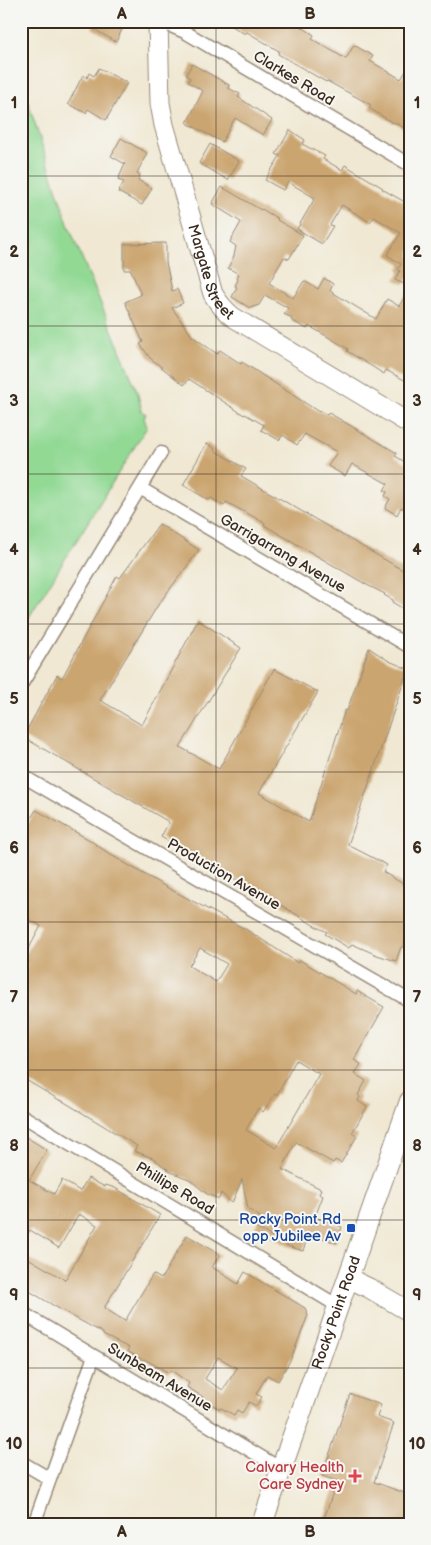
<svg xmlns="http://www.w3.org/2000/svg" width="431" height="1545" viewBox="0 0 431 1545" font-family="'Balsamiq Sans',sans-serif">
	<style>
		.green { fill: #92d994; stroke: #668259 }
		.building { fill: #cba570; fill-rule: evenodd }
		.lines { fill: none; stroke-linecap: round; stroke-linejoin: round }
		.street-casing { stroke: #968978; stroke-width: 15 }
		.secondary-casing { stroke: #968978; stroke-width: 21 }
		.primary-casing { stroke: #968978; stroke-width: 22 }
		.street { stroke: #fff; stroke-width: 12 }
		.secondary { stroke: #fff; stroke-width: 19 }
		.primary { stroke: #fff; stroke-width: 20 }
		.grid { fill: none; stroke: #3b2a1e; stroke-width: 1; stroke-opacity: 0.55 }
		.transit-dot { fill: #1a4fb4; stroke: #f6f6f2; stroke-width: 2 }
		.health-dot { fill: #e0444e; stroke: #f6f6f2; stroke-width: 2 }
		.labels { text-anchor: middle; stroke-width: 4; stroke-linejoin: round; paint-order: stroke }
		.street-label { font-size: 15px; fill: #3b2a1e; stroke: #f6f6f2 }
		.transit-label { font-size: 15px; fill: #164399; stroke: #f6f6f2; text-anchor: end }
		.health-label { font-size: 15px; fill: #be3a42; stroke: #f6f6f2; text-anchor: end }
		.neatline { fill: none; stroke: #3b2a1e; stroke-width: 2 }
		.grid-label { font-size: 16px; text-anchor: middle; font-weight: bold; fill: #3b2a1e }
	</style>
	<rect width="100%" height="100%" fill="#f6f6f2"/>
	<filter id="ink" filterUnits="userSpaceOnUse"><feTurbulence type="fractalNoise" baseFrequency=".02" numOctaves="2"/><feDisplacementMap in="SourceGraphic" scale="10" xChannelSelector="R" yChannelSelector="G"/><feConvolveMatrix kernelMatrix="1 2 1 2 8 2 1 2 1" color-interpolation-filters="sRGB"/></filter>
	<filter id="wash" filterUnits="userSpaceOnUse"><feTurbulence type="fractalNoise" baseFrequency=".0096" numOctaves="4" result="noise"/><feDisplacementMap in="SourceGraphic" scale="20" xChannelSelector="R" yChannelSelector="G"/><feGaussianBlur stdDeviation="1.12" result="paint"/><feColorMatrix in="noise" values="0 0 0 0 0 0 0 0 0 0 0 0 0 0 0 0 0 1.4 0 .05"/><feComposite in="paint" operator="in"/></filter>
	<g filter="url(#wash)">
		<rect width="100%" height="100%" fill="#f0e8d3"/>
		<!-- green -->
		<path class="green" d="M21 81 68 224 137 391 142 411 146 414 144 418 147 427 21 630Z"/>
		<g id="blocks">
			<!-- building -->
			<path class="building" d="M96 21H126L116 42 92 28Z
				M224 21H293L314 35 312 39 346 59 354 45 373 56 370 61 401 79 410 65V118L404 128 394 122 393 123 369 108 371 105 327 81 326 82 278 54 279 51 247 32 245 34Z
				M192 64 229 85 228 88 240 94 238 97 272 120 263 135 235 118 222 142 187 123 203 91 188 82 190 78 186 75Z
				M99 68 127 83 106 120 88 109 86 113 68 104 83 75 87 78 89 73 94 76Z
				M290 130 305 140 302 144 325 156 323 159 342 170 345 165 383 188 382 189 410 205V275L404 284 395 280 400 271 398 269 401 264 387 255 401 233 374 217 370 222 342 205 330 225 333 226 322 244 297 229 315 198 288 182 283 190 265 180 280 156 276 154Z
				M121 138 147 153 137 173 140 175 138 180 152 188 142 205 118 192 124 182 118 180 125 164 111 156Z
				M210 144 239 161 228 180 199 163Z
				M222 187 261 210 262 209 278 219 277 220 303 235 289 259 284 257 269 283 293 298 304 281 318 289 324 278 333 284 330 291 376 319 387 299 399 306 410 288V383L386 370 384 374 347 351 348 349 330 338 309 326 307 329 291 320 292 318 284 314 288 308 265 295 259 305 250 308 232 297 237 287 235 286 238 280 237 278 239 274 228 268 234 256 236 246 230 242 241 222 212 204Z
				M166 243V262L172 291 177 289 183 303 172 308 192 336 217 354 220 350 241 364 242 362 319 412 320 411 327 415 329 413 397 453 395 456 410 465V513L401 507 397 515 385 508 390 499 385 496 387 492 384 490 388 484 352 464 345 476 328 466 337 452 305 434 297 445 283 435 279 440 261 430 264 425 245 414 244 415 189 379 184 385 150 358 140 344 143 342 125 302 141 295 131 270H124V244Z
				M207 443 215 449 214 450 246 469 241 476 406 572 410 575V613L392 602 393 600 384 595 385 594 367 585 264 525 265 523 226 502 224 506 211 498 209 500 183 485Z
				M159 524 199 550 158 605 100 700 142 725 198 620 241 648 180 747 219 769 274 669 318 692 259 793 309 822 345 710 347 711 369 648 389 661 408 669 348 845 387 865 383 872 410 888V938L406 937 404 947H401L396 961 377 955 352 944 349 948 325 934 327 932 315 926 266 896 265 898 224 872 223 874 161 837 169 822 23 737 57 675 62 678 117 576 120 578Z
				M36 810 88 839 111 855 166 887 247 930 298 963 300 960 356 994 357 991 384 1007 354 1060 361 1064 355 1074 366 1081 358 1095 360 1097 358 1101 367 1107 352 1133 357 1136 341 1163 335 1160 333 1163 296 1142 282 1169 321 1189 319 1194 323 1196 315 1217 342 1227 336 1243 309 1233 303 1251 288 1246 255 1227 260 1217 248 1209 242 1179 232 1203 221 1193 219 1199 207 1194 189 1179 171 1172 153 1158 134 1151 137 1146 61 1100V1101L21 1077V975L27 965 22 961 41 926 21 915V835ZM200 948 227 964 216 982 189 966ZM296 1060 319 1074 276 1148 246 1130 258 1108 263 1112 275 1094 277 1095Z
				M21 1134 47 1150 29 1180 54 1194 62 1180 80 1191 88 1178 105 1187 106 1185 115 1188 160 1215 104 1308 125 1321 153 1274 161 1279 187 1235 220 1255 212 1267 238 1284 245 1272 305 1308 308 1315 291 1359 278 1381 267 1375 256 1394 262 1397 256 1406 249 1402 242 1413 237 1410 234 1415 221 1408 220 1409 202 1399 203 1397 187 1387 189 1383 171 1370 169 1373 144 1359 143 1360 127 1351 129 1348 103 1335V1333L61 1310 21 1286V1268L28 1258 65 1280 97 1225 79 1214 59 1248 30 1230 21 1243ZM218 1357 237 1368 223 1390 205 1379Z
				M350 1394 381 1405 377 1417 394 1423 374 1482 410 1495V1524H322L337 1481 322 1476Z"/>
		</g>
	</g>
	<g filter="url(#ink)">
		<use href="#blocks" fill-opacity="0" stroke="#968978" stroke-width="1"/>
		<g class="lines">
			<!-- street casing -->
			<g class="street-casing">
				<path id="street" d="M158 24 171 26 185 32 410 165
					M140 488 410 647
					M21 685 161 453
					M21 775 410 1001
					M21 1115 338 1306
					M21 1312 281 1469
					M21 1462 50 1479
					M34 1524 94 1356"/>
			</g>
			<!-- secondary casing -->
			<g class="secondary-casing">
				<g id="secondary">
					<path id="s1" d="M158 21 160 103 164 125 213 294C219 304 224 310 233 317L410 424"/>
					<path d="M348 1278 369 1288 410 1312"/>
				</g>
			</g>
			<!-- primary casing -->
			<g class="primary-casing">
				<g id="primary">
					<path id="s2" d="M262 1524 410 1101"/>
				</g>
			</g>
			<!-- street -->
			<use href="#street" class="street"/>
			<!-- secondary -->
			<use href="#secondary" class="secondary"/>
			<!-- primary -->
			<use href="#primary" class="primary"/>
		</g>
	</g>
	<!-- grid -->
	<path class="grid" d="M216 21V1524M21 176H410M21 326H410M21 474H410M21 624H410M21 772H410M21 922H410M21 1070H410M21 1220H410M21 1368H410"/>
	<!-- markers -->
	<rect class="transit-dot" x="346" y="1223" width="10" height="10" rx="2.5"/>
	<path class="health-dot" d="M352.5 1468.5h5v5h5v5h-5v5h-5v-5h-5v-5h5z"/>
	<g class="labels">
		<!-- street labels -->
		<g class="street-label">
			<text transform="translate(294 78) rotate(31)" y="5">Clarkes Road</text>
			<text dy="5" stroke="none"><textPath href="#s1" startOffset="259">Margate Street</textPath></text>
			<text transform="translate(283 553) rotate(30)" y="5">Garrigarrang Avenue</text>
			<text transform="translate(224 874) rotate(30)" y="5">Production Avenue</text>
			<text transform="translate(175 1188) rotate(31)" y="5">Phillips Road</text>
			<text dy="5" stroke="none"><textPath href="#s2" startOffset="224">Rocky Point Road</textPath></text>
			<text transform="translate(160 1377) rotate(31)" y="5">Sunbeam Avenue</text>
		</g>
		<!-- transit labels -->
		<g class="transit-label">
			<text x="341" y="1224">Rocky Point Rd<tspan x="341" dy="17">opp Jubilee Av</tspan></text>
		</g>
		<!-- health labels -->
		<g class="health-label">
			<text x="344" y="1472">Calvary Health<tspan x="344" dy="17">Care Sydney</tspan></text>
		</g>
	</g>
	<!-- margin -->
	<rect width="431" height="1545" fill="none" stroke="#f6f6f2" stroke-width="55"/>
	<rect x="28" y="28" width="376" height="1490" class="neatline"/>
	<g class="grid-label">
		<text x="122" y="19">A</text>
		<text x="310" y="19">B</text>
		<text x="14" y="108">1</text>
		<text x="417" y="108">1</text>
		<text x="14" y="257">2</text>
		<text x="417" y="257">2</text>
		<text x="14" y="406">3</text>
		<text x="417" y="406">3</text>
		<text x="14" y="555">4</text>
		<text x="417" y="555">4</text>
		<text x="14" y="704">5</text>
		<text x="417" y="704">5</text>
		<text x="14" y="853">6</text>
		<text x="417" y="853">6</text>
		<text x="14" y="1002">7</text>
		<text x="417" y="1002">7</text>
		<text x="14" y="1151">8</text>
		<text x="417" y="1151">8</text>
		<text x="14" y="1300">9</text>
		<text x="417" y="1300">9</text>
		<text x="14" y="1449">10</text>
		<text x="417" y="1449">10</text>
		<text x="122" y="1537">A</text>
		<text x="310" y="1537">B</text>
	</g>
</svg>
